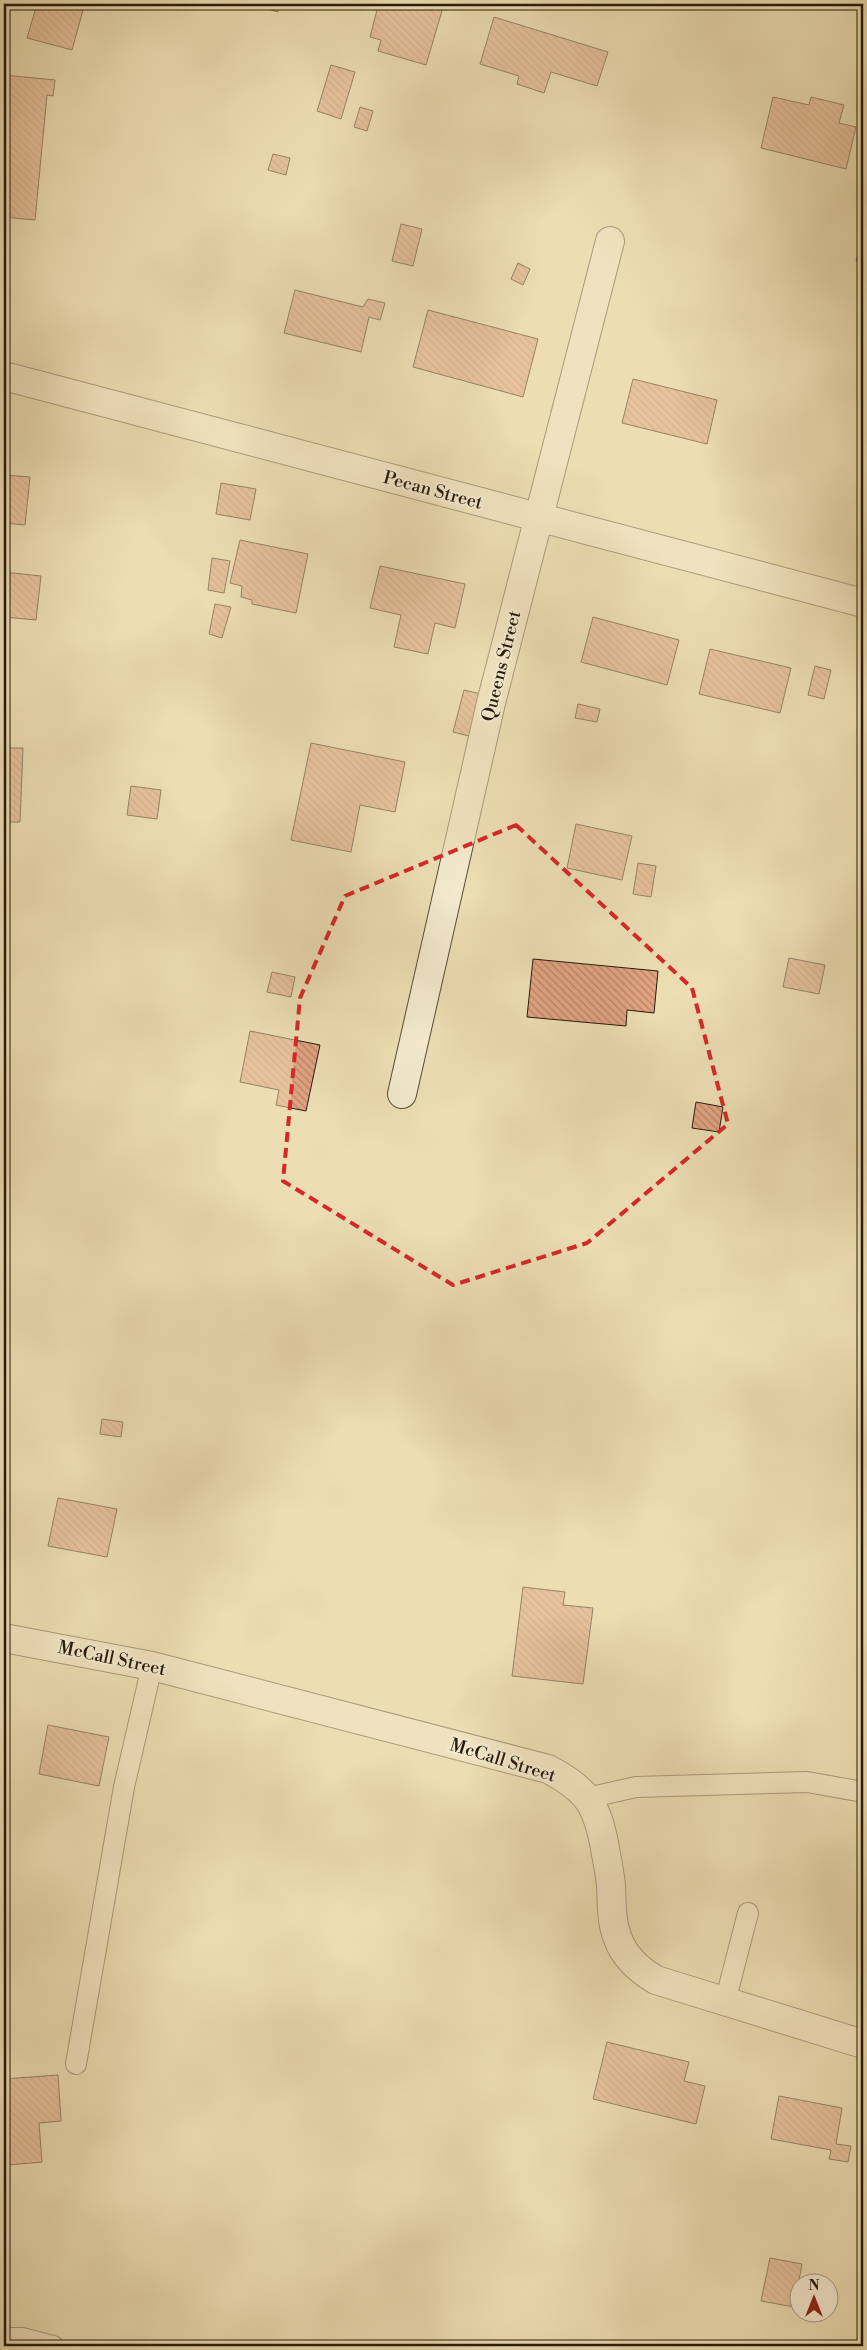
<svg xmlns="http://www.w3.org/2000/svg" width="867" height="2350" viewBox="0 0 867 2350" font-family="'Libre Bodoni',serif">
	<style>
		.building { fill: url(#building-back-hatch); stroke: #261b0d }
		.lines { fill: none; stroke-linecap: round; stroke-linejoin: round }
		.lane-casing { stroke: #584c36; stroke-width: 22 }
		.street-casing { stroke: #584c36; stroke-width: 30 }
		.lane { stroke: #f3e9cd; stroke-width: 20 }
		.street { stroke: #f3e9cd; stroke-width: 28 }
		.marked { fill: none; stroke: #d62828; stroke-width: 4; stroke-dasharray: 10 6; stroke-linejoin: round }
		.labels { text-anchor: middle; stroke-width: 4.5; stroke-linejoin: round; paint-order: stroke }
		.street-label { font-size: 18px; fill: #261b0d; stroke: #f3e9cd }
	</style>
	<defs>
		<pattern id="building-back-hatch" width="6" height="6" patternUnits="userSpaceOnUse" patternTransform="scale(1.25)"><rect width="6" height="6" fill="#e1a381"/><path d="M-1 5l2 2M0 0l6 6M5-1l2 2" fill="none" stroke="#b68468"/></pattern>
	</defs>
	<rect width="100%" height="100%" fill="#ecddb2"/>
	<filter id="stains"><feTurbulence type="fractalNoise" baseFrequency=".004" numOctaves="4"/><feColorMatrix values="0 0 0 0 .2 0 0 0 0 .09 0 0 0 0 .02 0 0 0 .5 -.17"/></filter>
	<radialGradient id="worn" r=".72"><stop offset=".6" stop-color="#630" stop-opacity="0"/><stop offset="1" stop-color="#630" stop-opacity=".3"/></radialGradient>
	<!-- building -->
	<path class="building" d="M37 4H59L83 10 72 50 27 38Z
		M251 4H280L278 12Z
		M354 4H444L426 65 378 51 381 40 370 37 377 10Z
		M494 17 608 52 597 86 551 72 544 93 517 84 519 76 480 64Z
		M331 65 355 72 341 119 317 111Z
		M4 75 55 80 53 96 47 95 35 220 4 217Z
		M773 97 809 105 811 97 844 105 839 123 856 127 846 169 761 148Z
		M360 107 373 111 367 131 354 127Z
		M273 154 290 158 286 175 268 170Z
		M401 224 422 229 413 266 392 261Z
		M863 238V263L856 261Z
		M518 263 530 269 523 285 511 279Z
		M295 290 363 307 368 299 385 303 380 320 369 317 361 352 284 333Z
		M428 310 538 339 523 397 413 367Z
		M633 379 717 400 707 444 622 423Z
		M4 475 30 477 25 525 4 523Z
		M221 483 256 489 250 520 216 514Z
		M240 540 308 554 296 613 252 604V600L241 597 242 586 230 583Z
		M212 558 230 561 224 593 208 590Z
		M380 566 465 584 455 628 435 623 428 654 394 647 401 615 370 608Z
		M4 572 41 576 36 620 4 617Z
		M215 604 231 607 222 638 209 634Z
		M593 617 679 640 667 685 581 662Z
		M710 649 791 668 780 713 699 694Z
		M815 666 831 670 824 699 808 695Z
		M464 690 481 694 469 736 453 732Z
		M578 704 600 709 597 722 575 718Z
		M311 743 405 762 395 812 360 805 351 852 291 840Z
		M4 748H23L20 822H4Z
		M131 786 161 790 157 819 127 815Z
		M576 824 632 836 622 880 567 868Z
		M638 863 656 866 651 897 633 894Z
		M789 958 825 965 819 994 783 987Z
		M533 959 658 971 654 1013 627 1010 626 1026 527 1017Z
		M272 972 295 977 291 997 267 992Z
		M250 1031 320 1045 306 1111 276 1105 279 1090 240 1082Z
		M696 1102 723 1107 719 1132 692 1128Z
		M102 1419 123 1422 121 1437 100 1434Z
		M58 1498 117 1509 107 1557 48 1546Z
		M523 1587 565 1592 563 1605 593 1608 583 1684 512 1676Z
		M48 1725 109 1737 99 1786 39 1774Z
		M607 2042 689 2062 684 2081 705 2086 696 2124 593 2099Z
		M58 2075 61 2121 39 2123 42 2162 8 2165 4 2079Z
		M779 2096 842 2108 836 2144 851 2146 848 2162 829 2159 831 2150 771 2139Z
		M770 2258 802 2264 794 2307 761 2301Z"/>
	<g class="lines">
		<!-- lane casing -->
		<g class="lane-casing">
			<path id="lane" d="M587 1798 636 1787 807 1782 863 1792
				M725 2002 748 1913
				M76 2064 124 1787 152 1666
				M4 2338H22L53 2346"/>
		</g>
		<!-- street casing -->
		<g class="street-casing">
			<path id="street" d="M4 376 863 603
				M402 1094 491 703 610 241
				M4 1638 152 1666 548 1769C588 1790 597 1805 605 1848 607 1861 610 1873 611 1886 612 1904 611 1922 618 1939 625 1958 639 1970 656 1980L863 2044"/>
		</g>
		<!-- lane -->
		<use href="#lane" class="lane"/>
		<!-- street -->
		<use href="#street" class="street"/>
	</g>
	<!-- marked area -->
	<path d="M0 0H867V2350H0ZM516 825 692 988 728 1124 587 1243 453 1285 283 1181 300 998 345 896Z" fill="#ecddb2" fill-opacity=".55" fill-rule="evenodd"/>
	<path class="marked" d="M516 825 692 988 728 1124 587 1243 453 1285 283 1181 300 998 345 896Z"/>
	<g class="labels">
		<!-- street labels -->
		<g class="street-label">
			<text transform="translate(433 490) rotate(15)" y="6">Pecan Street</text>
			<text transform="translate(501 666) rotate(-76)" y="6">Queens Street</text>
			<text transform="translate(112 1658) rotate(12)" y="6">McCall Street</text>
			<text transform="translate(503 1760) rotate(17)" y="6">McCall Street</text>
		</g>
	</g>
	<!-- margin -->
	<rect width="867" height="2350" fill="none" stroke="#ecddb2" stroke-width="20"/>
	<rect x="5" y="5" width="857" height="2340" fill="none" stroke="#261b0d" stroke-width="2.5"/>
	<rect x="10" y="10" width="847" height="2330" fill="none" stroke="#261b0d"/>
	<!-- north arrow -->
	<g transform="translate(814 2298)"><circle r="24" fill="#f3e9cd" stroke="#a19780"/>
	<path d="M0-4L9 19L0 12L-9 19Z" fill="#8f2418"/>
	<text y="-8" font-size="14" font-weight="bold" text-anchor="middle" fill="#261b0d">N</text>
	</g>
	<rect width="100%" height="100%" filter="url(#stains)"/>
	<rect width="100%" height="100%" fill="url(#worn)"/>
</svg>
